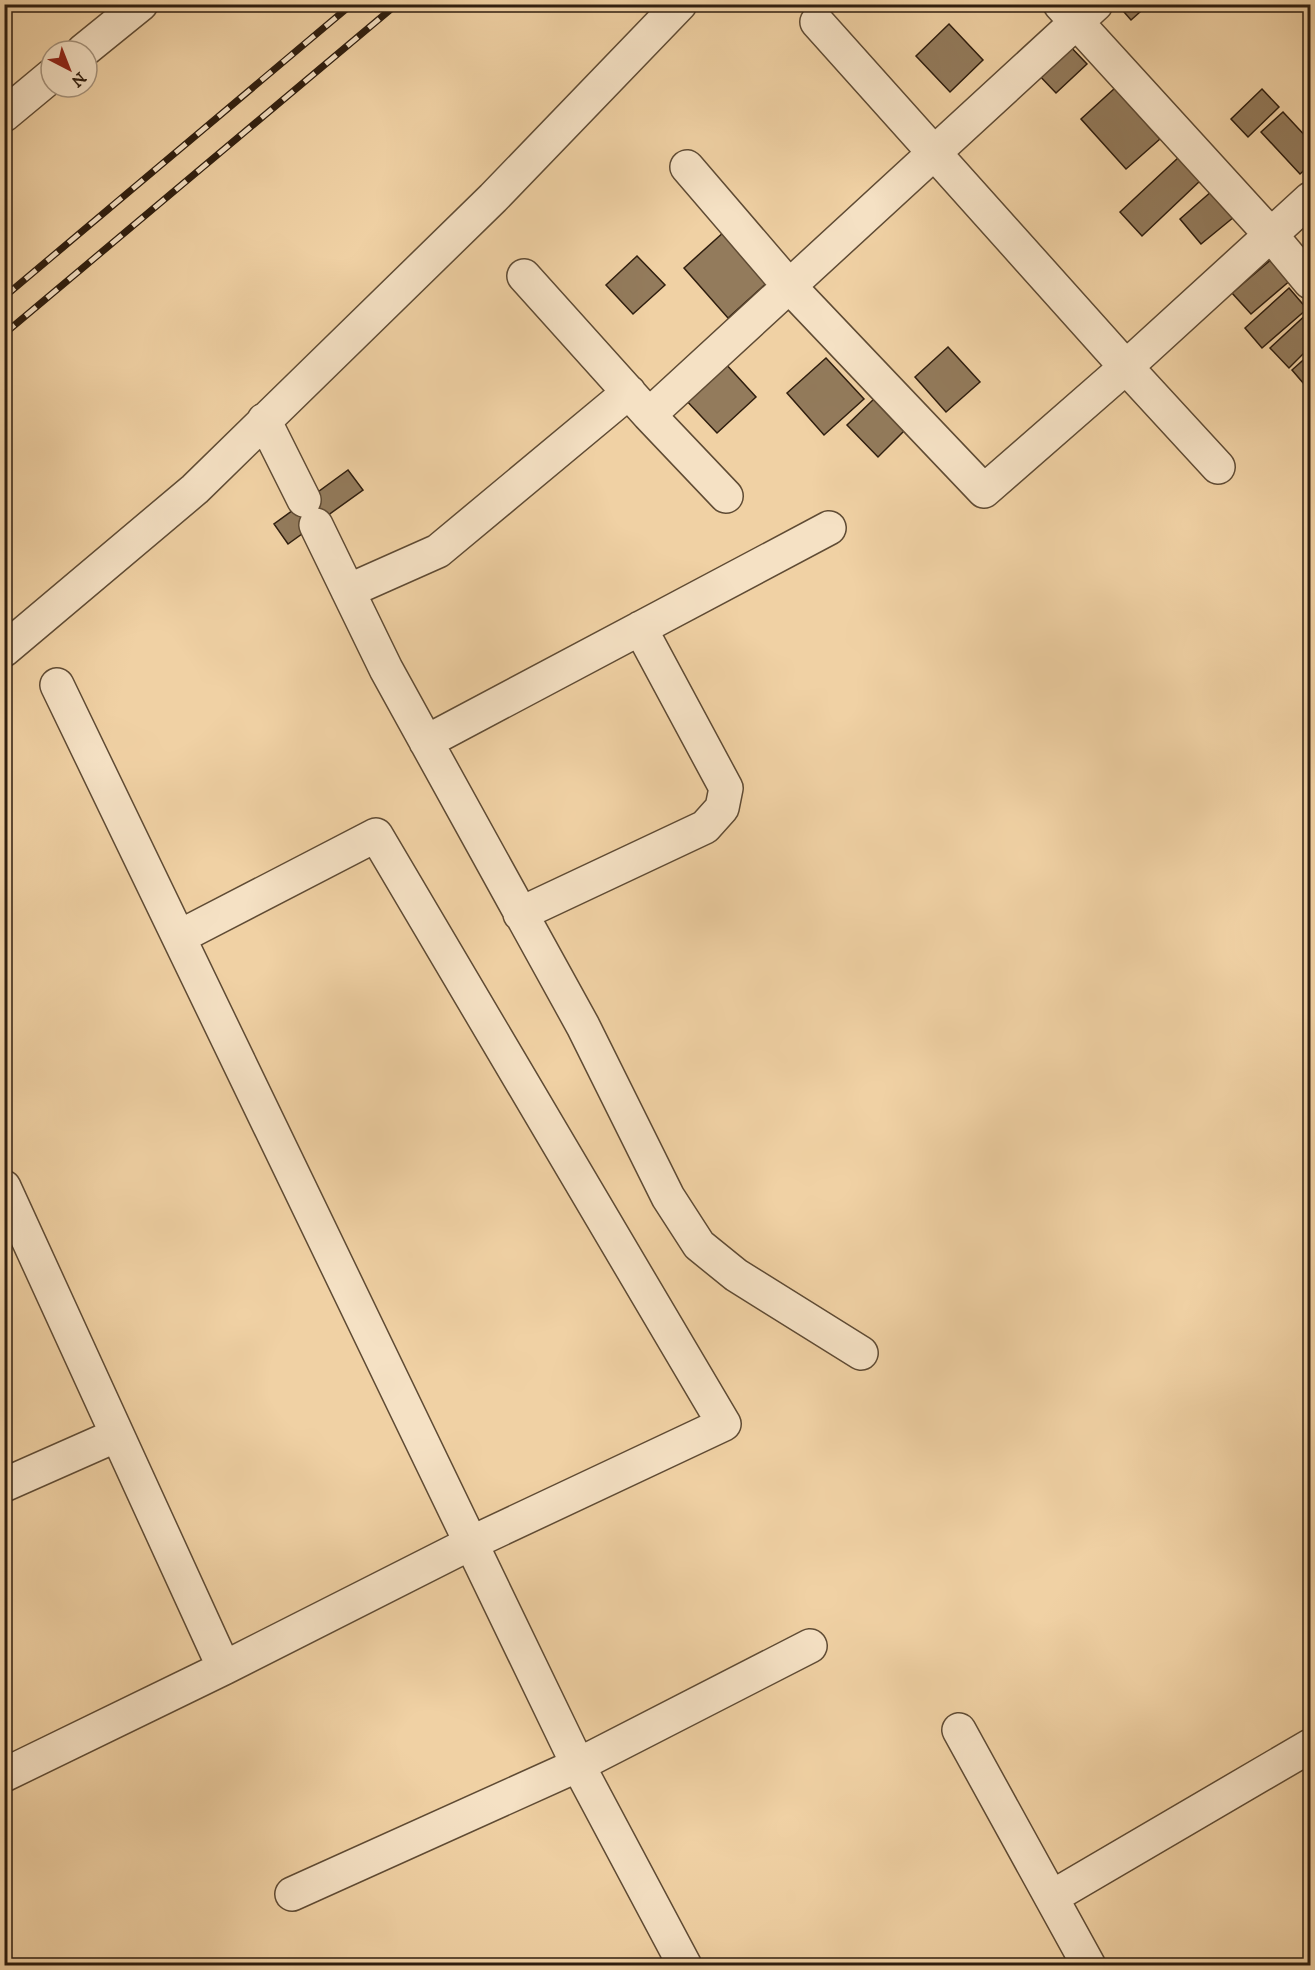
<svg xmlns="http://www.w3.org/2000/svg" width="1315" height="1970" viewBox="0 0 1315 1970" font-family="'IM FELL DW Pica',serif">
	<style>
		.building { fill: #937b5c; stroke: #2f1e0f; stroke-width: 1.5 }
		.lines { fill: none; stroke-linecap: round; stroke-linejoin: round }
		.minor-casing { stroke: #5f4b34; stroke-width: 36 }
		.minor { stroke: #f5e1c4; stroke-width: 33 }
		.rail-casing { stroke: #2f1e0f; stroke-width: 7 }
		.rail { stroke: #f5e1c4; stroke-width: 4.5; stroke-dasharray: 14; stroke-linecap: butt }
	</style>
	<rect width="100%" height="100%" fill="#f0d1a4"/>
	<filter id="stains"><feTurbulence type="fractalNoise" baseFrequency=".00333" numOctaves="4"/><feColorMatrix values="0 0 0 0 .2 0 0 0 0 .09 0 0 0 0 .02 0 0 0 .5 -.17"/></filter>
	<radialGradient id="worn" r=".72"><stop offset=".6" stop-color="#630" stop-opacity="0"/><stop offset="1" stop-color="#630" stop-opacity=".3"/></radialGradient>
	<!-- building -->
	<path class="building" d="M1117 4H1149L1131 20Z
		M949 24 983 60 950 92 916 56Z
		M1066 42 1087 64 1056 93 1036 72Z
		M1115 88 1160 139 1126 169 1081 119Z
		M1262 89 1279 107 1248 137 1231 119Z
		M1283 112 1310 141V165L1300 174 1261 132Z
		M1179 157 1201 180 1142 236 1120 212Z
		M1212 191 1234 217 1201 244 1180 219Z
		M725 231 769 281 728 318 684 268Z
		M637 256 665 285 633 314 606 285Z
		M1273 258 1292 279 1251 314 1232 293Z
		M1289 288 1307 309 1262 348 1245 328Z
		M1310 311V347L1289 368 1270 348Z
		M948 347 980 382 946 412 915 377Z
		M1310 354V391L1292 370Z
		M826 358 864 399 824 435 787 393Z
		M724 362 756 397 717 433 684 398Z
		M875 398 906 429 878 457 847 425Z
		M348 470 363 490 288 544 274 524Z"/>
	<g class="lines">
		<!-- minor casing -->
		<g class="minor-casing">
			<path id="minor" d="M1060 4 1271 235 1310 282
				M817 22 1126 367 1310 199
				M83 51 141 4
				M4 115 51 76
				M687 167 790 287 984 491 1126 367 1218 467
				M524 276 649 415 1096 4
				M649 415 726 496
				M264 420 304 500
				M316 525 386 669 583 1026 668 1197 699 1245 736 1275 861 1353
				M348 591 438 551 629 392
				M4 650 195 489 493 198 680 4
				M57 685 578 1765 685 1966
				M426 742 829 528
				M520 914 705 827 722 808 726 788 640 628
				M4 1187 224 1668
				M4 1485 117 1435
				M959 1730 1089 1966
				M4 1775 224 1668 471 1543 724 1424 376 835 179 937
				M292 1894 578 1765 810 1646
				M1052 1897 1310 1746"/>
		</g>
		<!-- minor -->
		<use href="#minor" class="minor"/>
		<!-- rail casing -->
		<g class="rail-casing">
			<path id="rail" d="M4 297 352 4
				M4 334 397 4"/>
		</g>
		<!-- rail -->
		<use href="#rail" class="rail"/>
	</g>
	<!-- margin -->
	<rect width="1315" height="1970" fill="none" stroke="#f0d1a4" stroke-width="24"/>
	<rect x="6" y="6" width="1303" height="1958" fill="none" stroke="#2f1e0f" stroke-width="3"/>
	<rect x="12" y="12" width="1291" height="1946" fill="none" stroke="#2f1e0f" stroke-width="1.5"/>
	<!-- north arrow -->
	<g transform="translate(69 69) rotate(138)"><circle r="28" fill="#f5e1c4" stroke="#a6937c" stroke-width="1.5"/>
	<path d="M0-4.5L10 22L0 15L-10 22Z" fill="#8f2418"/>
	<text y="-9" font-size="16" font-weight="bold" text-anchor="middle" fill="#2f1e0f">N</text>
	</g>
	<rect width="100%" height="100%" filter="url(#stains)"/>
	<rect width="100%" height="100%" fill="url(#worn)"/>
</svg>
